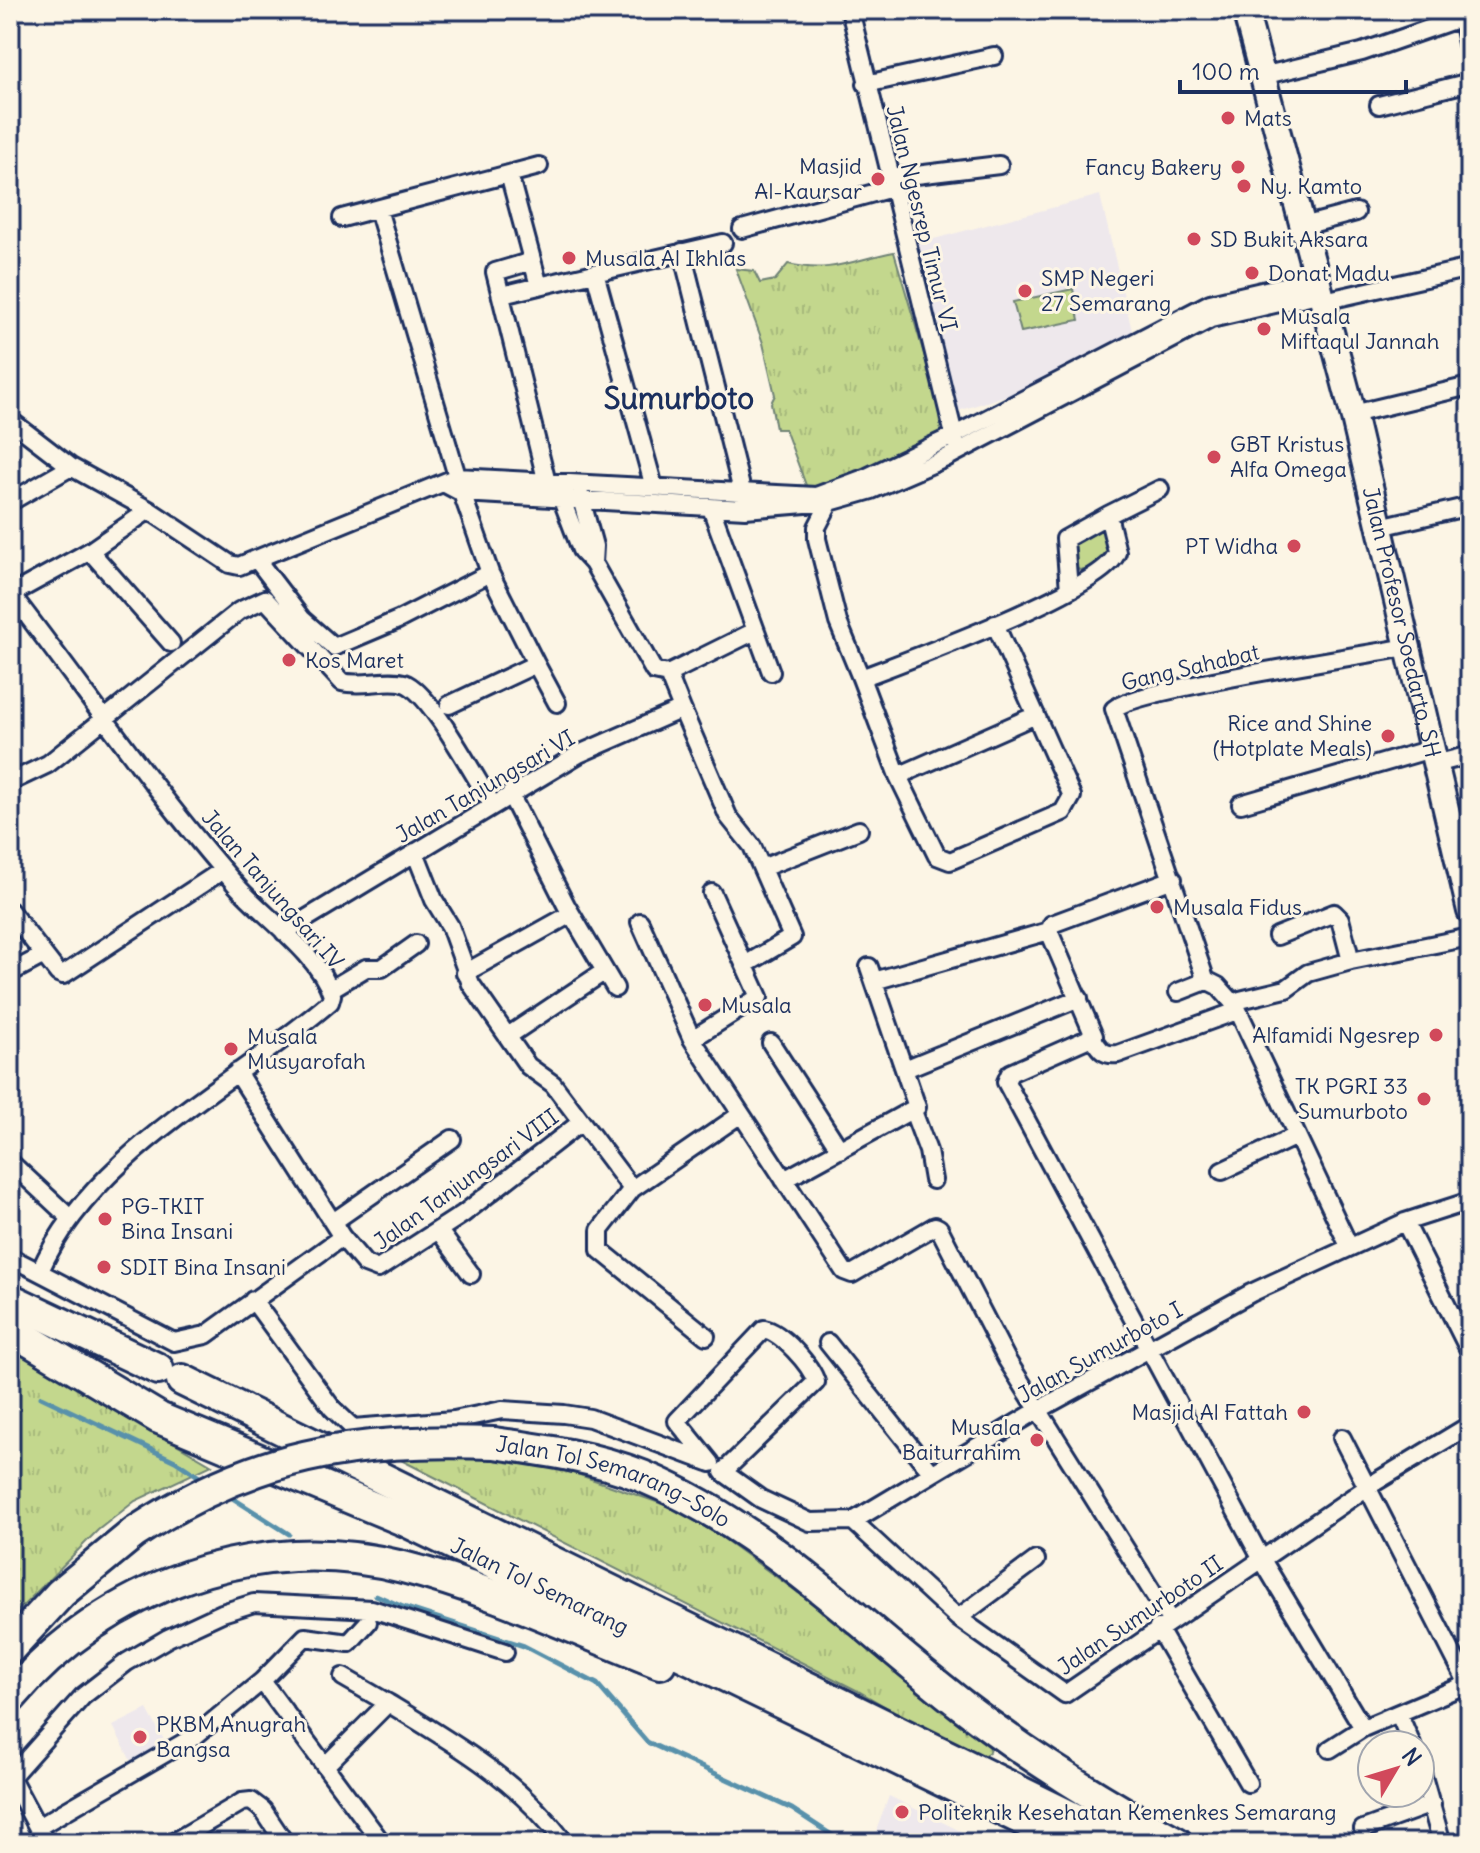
<svg xmlns="http://www.w3.org/2000/svg" width="1480" height="1853" viewBox="0 0 1480 1853" font-family="Delius,sans-serif">
	<style>
		.built { fill: #eee8ec }
		.grass { fill: url(#grass-tufts); stroke: #6f8376; stroke-width: 2 }
		.park { fill: #c3d78d; stroke: #6f8376; stroke-width: 2 }
		.lines { fill: none; stroke-linecap: round; stroke-linejoin: round }
		.stream { stroke: #5991ab; stroke-width: 5 }
		.street-casing { stroke: #1b2f5e; stroke-width: 22 }
		.secondary-casing { stroke: #1b2f5e; stroke-width: 30 }
		.highway-casing { stroke: #1b2f5e; stroke-width: 36 }
		.street { stroke: #fcf5e5; stroke-width: 16 }
		.secondary { stroke: #fcf5e5; stroke-width: 24 }
		.highway { stroke: #fcf5e5; stroke-width: 30 }
		.highway-bridge-casing { stroke: #1b2f5e; stroke-width: 36; stroke-linecap: butt }
		.highway-bridge { stroke: #fcf5e5; stroke-width: 30 }
		.poi-dot { fill: #d1495b; stroke: #fcf5e5; stroke-width: 3 }
		.labels { text-anchor: middle; stroke-width: 6; stroke-linejoin: round; paint-order: stroke }
		.poi-label { font-size: 22px; fill: #1b2f5e; stroke: #fcf5e5; text-anchor: start }
		.street-label { font-size: 22px; fill: #1b2f5e; stroke: #fcf5e5 }
		.district-label { font-size: 30px; font-weight: bold; fill: #1b2f5e; stroke: #fcf5e5 }
	</style>
	<defs>
		<pattern id="grass-tufts" width="24" height="20" patternUnits="userSpaceOnUse" patternTransform="scale(2)"><rect width="24" height="20" fill="#c3d78d"/><path d="M3 7l-1-3M5 7V3M7 7l1-3M15 17l-1-3M17 17v-4M19 17l1-3" fill="none" stroke="#a7b97c"/></pattern>
	</defs>
	<rect width="100%" height="100%" fill="#fcf5e5"/>
	<filter id="ink" filterUnits="userSpaceOnUse"><feTurbulence type="fractalNoise" baseFrequency=".0125" numOctaves="2"/><feDisplacementMap in="SourceGraphic" scale="16" xChannelSelector="R" yChannelSelector="G"/><feConvolveMatrix kernelMatrix="1 2 1 2 8 2 1 2 1" color-interpolation-filters="sRGB"/></filter>
	<g filter="url(#ink)">
		<!-- built -->
		<path class="built" d="M1100 195 1134 339 1048 382 958 411 915 244Z
			M147 1709 168 1747 132 1763 113 1726Z
			M889 1796 985 1843H876L877 1828Z"/>
		<!-- grass -->
		<path class="grass" d="M894 252 938 402 941 434 818 492 807 488 785 429H776L771 403 775 395 763 343 736 269 754 271 760 283 775 280 788 264C832 274 852 260 894 252Z
			M10 1346 212 1465 135 1501 98 1530 10 1619Z
			M488 1453 577 1474 671 1507 720 1536 818 1607 969 1728 990 1746 989 1752 981 1757 957 1748 858 1691 389 1454Z"/>
		<!-- park -->
		<path class="park" d="M1073 289 1079 320 1021 332 1013 302Z
			M1099 529 1106 531 1115 551 1090 568 1079 570 1069 560C1069 541 1085 536 1099 529Z"/>
		<g class="lines">
			<!-- stream -->
			<path class="stream" d="M41 1397 175 1461 204 1480
				M226 1494 289 1534
				M376 1595 403 1607 524 1646 597 1684 647 1742 792 1809 844 1843"/>
			<!-- street casing -->
			<g class="street-casing">
				<path id="street" d="M850 10 956 443
					M1460 10 1470 57
					M1262 76 1362 52 1460 18
					M866 84 994 56
					M1379 105 1470 82
					M891 178 999 165
					M378 209 462 493 490 573 536 664 449 705
					M342 218 539 166
					M1303 226 1356 212
					M742 229 892 188
					M682 252 745 503
					M532 261 495 272 547 483
					M595 273 654 487
					M539 286 723 243
					M502 295 539 286 509 174
					M1324 301 1470 268
					M1353 414 1465 387
					M10 420 71 467
					M445 484 462 493 745 509 830 502 872 490 944 459 1211 319 1322 293
					M579 491 594 546 593 563
					M559 492 581 550 593 563 654 671 668 674 753 632
					M10 502 71 467 149 510
					M830 502 817 527V539L838 622 861 678C903 662 1107 588 1117 552L1108 515 1065 539 1069 590
					M711 508 771 672
					M1108 515 1160 489
					M1380 527 1470 506
					M90 551 171 643
					M257 560 302 619 334 647 398 620 490 573
					M11 594C86 691 155 793 236 885 264 917 318 953 332 995L330 1002C234 1085 92 1153 40 1271
					M10 595 90 551 149 510 230 564 239 566 457 477 816 496 867 477 953 436 1210 303 1318 278
					M536 664 557 703
					M861 678 898 776 937 856 950 861 1063 812 1072 796 995 624
					M682 709 728 816 752 846 792 937 745 965
					M1435 764 1470 755
					M898 776 1036 715
					M10 782 48 764 239 611 265 599 342 682C362 687 388 678 404 683 431 692 475 779 493 805
					M510 794 566 905 615 988
					M1241 804 1431 749
					M415 852 434 900 450 926 471 984 528 1066 553 1084 632 1189 741 1114
					M762 868 859 830
					M1173 879 1052 924 1049 931 1094 1036 1010 1073 1006 1082 1261 1558 1363 1728 1470 1683
					M10 911 58 973 63 975 223 870
					M640 922 692 1039 844 1271 852 1274 935 1226 939 1228 1007 1360 1170 1620
					M284 932 579 754 682 709 668 674
					M1277 936 1334 913 1340 919 1351 961 1308 973 1286 989 1240 1000 1236 1006 1349 1246
					M1351 961 1470 937
					M10 973 44 955
					M465 973 571 914
					M1204 979 1218 986 1236 1006
					M874 981 1049 931
					M331 989 366 968H382L416 944
					M1178 992 1201 983 1204 975 1114 709C1135 689 1364 655 1408 647
					M508 1036 605 971
					M692 1039 759 997 712 893
					M1093 1039C1100 1050 1104 1056 1118 1054L1237 1011
					M771 1043 840 1150
					M905 1069 1079 998
					M237 1072 342 1237 365 1264 378 1269 463 1214 580 1123
					M913 1111 928 1151 933 1180
					M10 1162 70 1218
					M1222 1171 1296 1136
					M784 1180 917 1107 869 967
					M632 1189 600 1230V1250L706 1336
					M333 1222 452 1139
					M1405 1222 1470 1352
					M439 1231 471 1274
					M10 1257 174 1342 206 1335 342 1237
					M253 1300 332 1408 353 1428 454 1420 502 1410 564 1414 590 1418 708 1462
					M828 1343 931 1472
					M1342 1438 1468 1684
					M711 1463 677 1421 764 1329C781 1332 811 1365 816 1382L723 1472 761 1499 810 1522 853 1521 1040 1409 1251 1293 1405 1222 1470 1201
					M853 1521 958 1618 1065 1694 1369 1486 1470 1425
					M958 1618 1036 1560
					M1158 1628 1248 1783
					M343 1677 388 1703
					M262 1681 382 1843
					M1399 1714 1412 1745
					M1330 1749 1363 1728
					M325 1766 388 1703C454 1743 518 1780 565 1843
					M1420 1766 1442 1843
					M10 1776 46 1843
					M11 1777 83 1696 127 1662 168 1638 222 1613 254 1603 372 1609 505 1652
					M38 1827 195 1736 262 1681 305 1637 349 1643 368 1622
					M1363 1829 1432 1804
					M172 1843 242 1802 251 1801 263 1810 285 1843"/>
			</g>
			<!-- secondary casing -->
			<g class="secondary-casing">
				<g id="secondary">
					<path id="s1" d="M1245 10 1353 414 1470 911"/>
				</g>
			</g>
			<!-- highway casing -->
			<g class="highway-casing">
				<g id="highway">
					<path d="M10 1299 158 1369"/>
					<path id="s2" d="M10 1329 159 1418 408 1522 1071 1843"/>
					<path d="M182 1380 1124 1843"/>
					<path id="s3" d="M494 1443C544 1450 595 1457 642 1476 765 1527 858 1624 962 1705 1029 1757 1102 1802 1177 1843"/>
					<path d="M10 1648 61 1593 134 1533"/>
					<path d="M10 1698C106 1585 258 1530 403 1567 491 1589 576 1630 660 1663"/>
				</g>
			</g>
			<!-- street -->
			<use href="#street" class="street"/>
			<!-- secondary -->
			<use href="#secondary" class="secondary"/>
			<!-- highway -->
			<use href="#highway" class="highway"/>
			<!-- highway-bridge casing -->
			<g class="highway-bridge-casing">
				<path id="highway-bridge" d="M134 1533C253 1454 353 1438 494 1443"/>
			</g>
			<!-- highway-bridge -->
			<use href="#highway-bridge" class="highway-bridge"/>
		</g>
	</g>
	<!-- markers -->
	<g class="poi-dot">
		<circle cx="1228" cy="118" r="8"/>
		<circle cx="1238" cy="167" r="8"/>
		<circle cx="878" cy="179" r="8"/>
		<circle cx="1244" cy="186" r="8"/>
		<circle cx="1194" cy="239" r="8"/>
		<circle cx="569" cy="258" r="8"/>
		<circle cx="1252" cy="273" r="8"/>
		<circle cx="1025" cy="291" r="8"/>
		<circle cx="1264" cy="329" r="8"/>
		<circle cx="1214" cy="457" r="8"/>
		<circle cx="1294" cy="546" r="8"/>
		<circle cx="289" cy="660" r="8"/>
		<circle cx="1388" cy="736" r="8"/>
		<circle cx="1157" cy="907" r="8"/>
		<circle cx="705" cy="1005" r="8"/>
		<circle cx="1436" cy="1035" r="8"/>
		<circle cx="231" cy="1049" r="8"/>
		<circle cx="1424" cy="1099" r="8"/>
		<circle cx="105" cy="1219" r="8"/>
		<circle cx="104" cy="1267" r="8"/>
		<circle cx="1304" cy="1412" r="8"/>
		<circle cx="1037" cy="1440" r="8"/>
		<circle cx="140" cy="1737" r="8"/>
		<circle cx="902" cy="1812" r="8"/>
	</g>
	<g class="labels">
		<!-- poi labels -->
		<g class="poi-label">
			<text x="1244" y="126">Mats</text>
			<text x="862" y="174" text-anchor="end">Masjid<tspan x="862" dy="25">Al-Kaursar</tspan></text>
			<text x="1222" y="175" text-anchor="end">Fancy Bakery</text>
			<text x="1260" y="194">Ny. Kamto</text>
			<text x="1210" y="247">SD Bukit Aksara</text>
			<text x="585" y="266">Musala Al Ikhlas</text>
			<text x="1268" y="281">Donat Madu</text>
			<text x="1041" y="286">SMP Negeri<tspan x="1041" dy="25">27 Semarang</tspan></text>
			<text x="1280" y="324">Musala<tspan x="1280" dy="25">Miftaqul Jannah</tspan></text>
			<text x="1230" y="452">GBT Kristus<tspan x="1230" dy="25">Alfa Omega</tspan></text>
			<text x="1278" y="554" text-anchor="end">PT Widha</text>
			<text x="305" y="668">Kos Maret</text>
			<text x="1372" y="731" text-anchor="end">Rice and Shine<tspan x="1372" dy="25">(Hotplate Meals)</tspan></text>
			<text x="1173" y="915">Musala Fidus</text>
			<text x="721" y="1013">Musala</text>
			<text x="1420" y="1043" text-anchor="end">Alfamidi Ngesrep</text>
			<text x="247" y="1044">Musala<tspan x="247" dy="25">Musyarofah</tspan></text>
			<text x="1408" y="1094" text-anchor="end">TK PGRI 33<tspan x="1408" dy="25">Sumurboto</tspan></text>
			<text x="121" y="1214">PG-TKIT<tspan x="121" dy="25">Bina Insani</tspan></text>
			<text x="120" y="1275">SDIT Bina Insani</text>
			<text x="1288" y="1420" text-anchor="end">Masjid Al Fattah</text>
			<text x="1021" y="1435" text-anchor="end">Musala<tspan x="1021" dy="25">Baiturrahim</tspan></text>
			<text x="156" y="1732">PKBM Anugrah<tspan x="156" dy="25">Bangsa</tspan></text>
			<text x="918" y="1820">Politeknik Kesehatan Kemenkes Semarang</text>
		</g>
		<!-- street labels -->
		<g class="street-label">
			<text transform="translate(922 218) rotate(76)" y="8">Jalan Ngesrep Timur VI</text>
			<text dy="8" stroke="none"><textPath href="#s1" startOffset="632">Jalan Profesor Soedarto, SH</textPath></text>
			<text transform="translate(1190 667) rotate(-13)" y="8">Gang Sahabat</text>
			<text transform="translate(485 786) rotate(-30)" y="8">Jalan Tanjungsari VI</text>
			<text transform="translate(273 889) rotate(49)" y="8">Jalan Tanjungsari IV</text>
			<text transform="translate(466 1179) rotate(-36)" y="8">Jalan Tanjungsari VIII</text>
			<text transform="translate(1100 1352) rotate(-29)" y="8">Jalan Sumurboto I</text>
			<text dy="8" stroke="none"><textPath href="#s3" startOffset="126">Jalan Tol Semarang–Solo</textPath></text>
			<text dy="8" stroke="none"><textPath href="#s2" startOffset="590">Jalan Tol Semarang</textPath></text>
			<text transform="translate(1140 1615) rotate(-34)" y="8">Jalan Sumurboto II</text>
		</g>
		<!-- district labels -->
		<g class="district-label">
			<text x="679" y="409">Sumurboto</text>
		</g>
	</g>
	<!-- margin -->
	<rect width="1480" height="1853" fill="none" stroke="#fcf5e5" stroke-width="40"/>
	<rect x="20" y="20" width="1440" height="1813" fill="none" stroke="#1b2f5e" stroke-width="3" filter="url(#ink)"/>
	<!-- north arrow -->
	<g transform="translate(1396 1769) rotate(52)"><circle r="38" fill="#fcf5e5" stroke="#a2a6af" stroke-width="2"/>
	<path d="M0-6L14 30L0 20L-14 30Z" fill="#d1495b"/>
	<text y="-12" font-size="22" font-weight="bold" text-anchor="middle" fill="#1b2f5e">N</text>
	</g>
	<!-- scale -->
	<path d="M1180 80v12h226v-12" fill="none" stroke="#1b2f5e" stroke-width="4"/>
	<text x="1192" y="80" font-size="24" fill="#1b2f5e" stroke="#fcf5e5" stroke-width="6" paint-order="stroke">100 m</text>
</svg>
